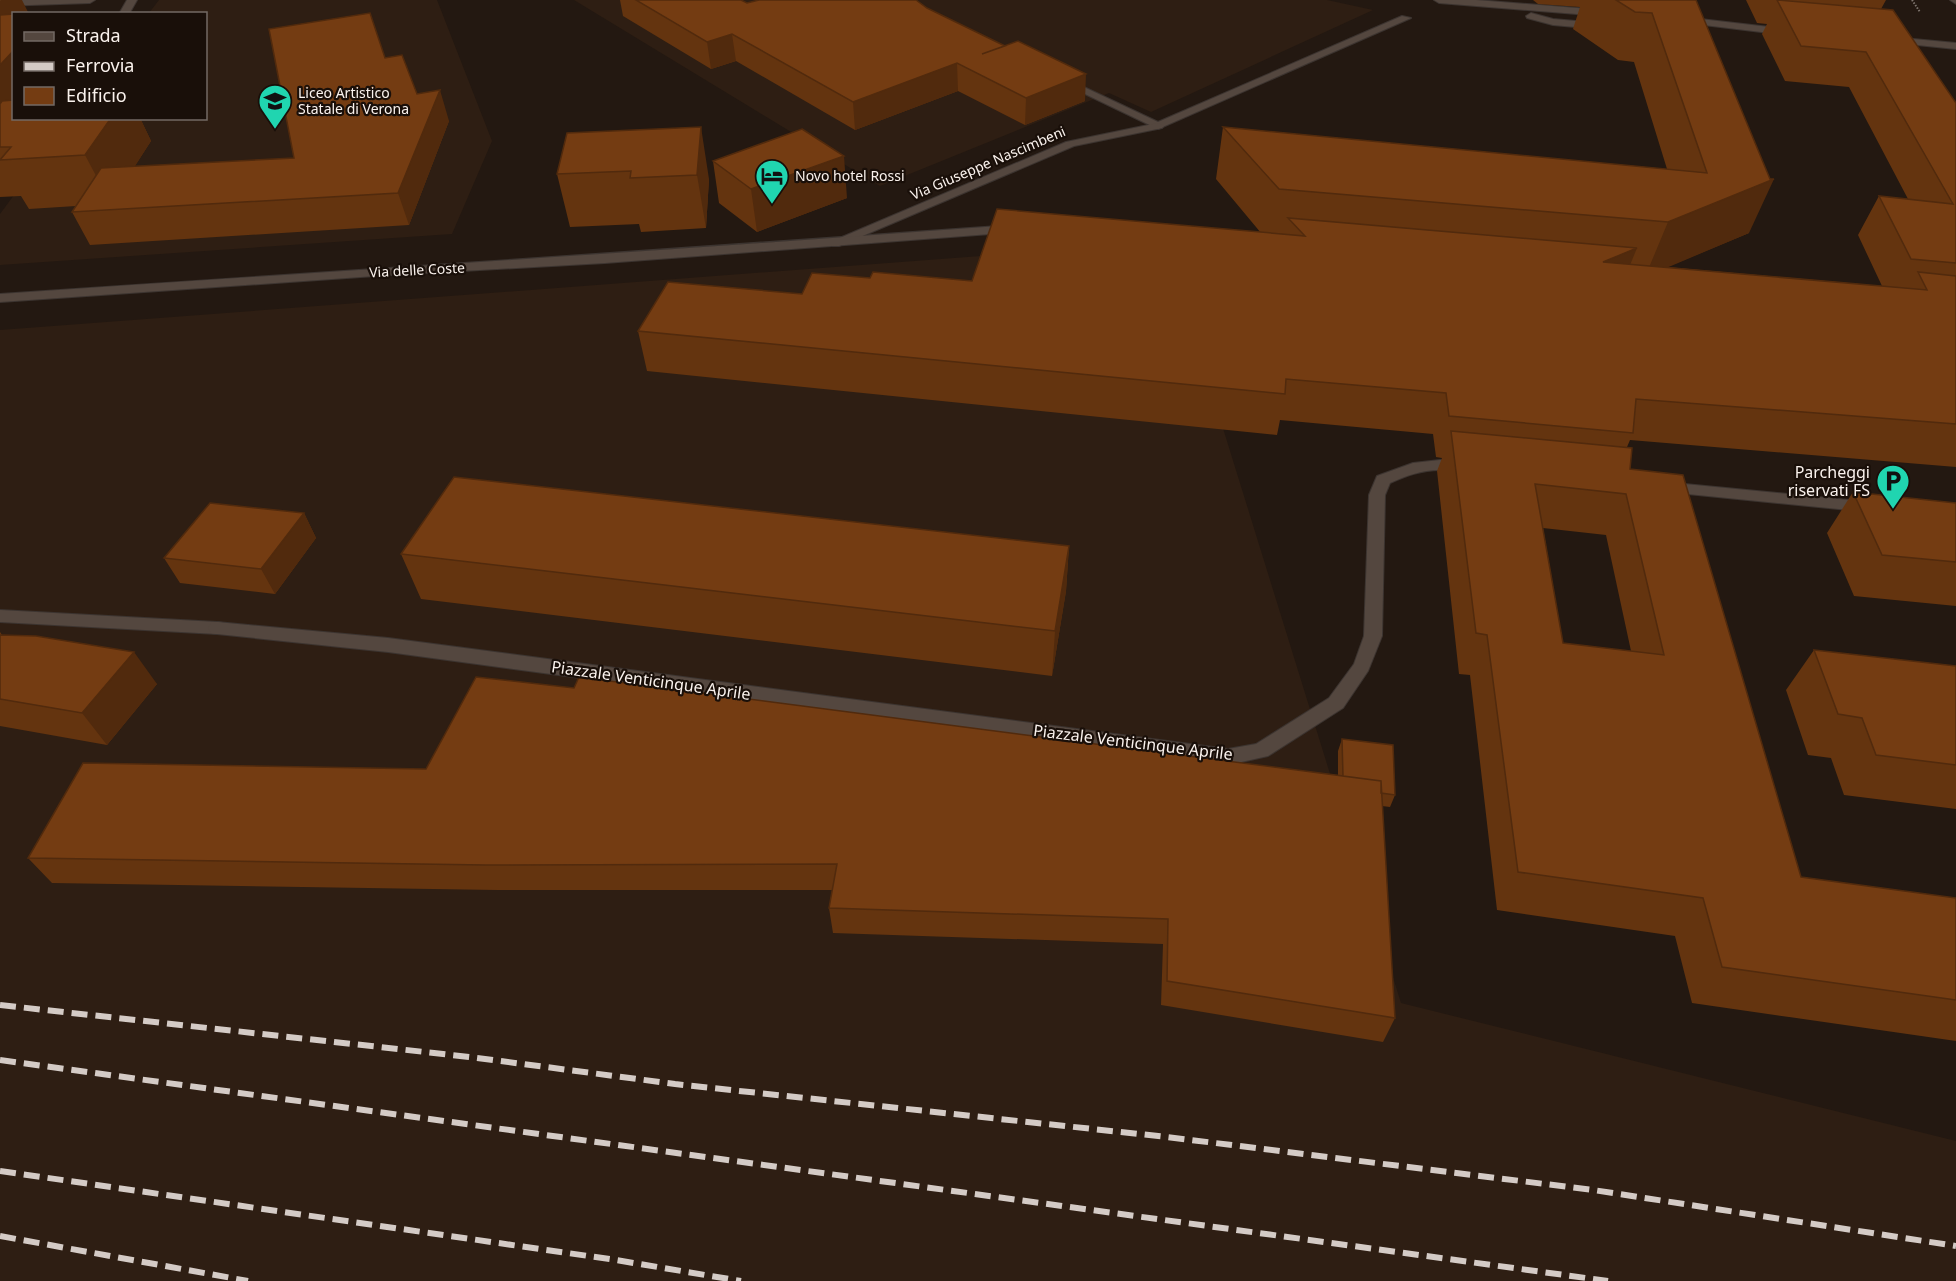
<svg xmlns="http://www.w3.org/2000/svg" width="1956" height="1281" viewBox="0 0 1956 1281" font-family="'Noto Sans',sans-serif">
	<style>
		.built { fill: #2e1e13 }
		.lines { fill: none; stroke-linecap: round; stroke-linejoin: round }
		.service-casing { stroke: #3c3430; stroke-width: 2 }
		.minor-casing { stroke: #3c3430; stroke-width: 2 }
		.tertiary-casing { stroke: #3c3430; stroke-width: 2 }
		.path { stroke: #7f756f; stroke-width: 2; stroke-dasharray: 1.5 1.5; stroke-linecap: butt }
		.service { fill: #54473f; fill-rule: evenodd }
		.minor { fill: #54473f; fill-rule: evenodd }
		.tertiary { fill: #54473f; fill-rule: evenodd }
		.rail { stroke: #d4cbc6; stroke-width: 6; stroke-dasharray: 16 8; stroke-linecap: butt }
		.wall { fill: #64340f; fill-rule: evenodd }
		.shaded-wall { fill: #512a0d }
		.building { fill: #743c12; stroke: #512a0d; stroke-width: 1.5; fill-rule: evenodd }
		.labels { text-anchor: middle; stroke-width: 4.5; stroke-linejoin: round; paint-order: stroke }
		.far-poi-label { font-size: 14px; fill: #faf2ed; stroke: #190f09; text-anchor: start }
		.far-street-label { font-size: 14px; fill: #faf2ed; stroke: #190f09 }
		.poi-label { font-size: 16px; fill: #faf2ed; stroke: #190f09; text-anchor: end }
		.street-label { font-size: 16px; fill: #faf2ed; stroke: #190f09 }
	</style>
	<rect width="100%" height="100%" fill="#231811"/>
	<!-- built -->
	<path class="built" d="M159 0H437L492 141 452 234 0 265V214L70 119 206 118V14L149 13Z
		M574 0H1327L1373 10 1151 112 1109 93 880 186Z
		M994 255 1174 270 1401 1003 1956 1141V1281H0V330Z"/>
	<g class="lines">
		<!-- service casing -->
		<g class="service-casing">
			<path id="service" d="M1402 16 1411 18 1158 129 1060 82 1061 80H1069L1158 122Z
				M0 610 217 622 223 623 226 628 223 633 217 634 0 622Z"/>
		</g>
		<!-- minor casing -->
		<g class="minor-casing">
			<path id="minor" d="M0 0H95L90 3 0 6Z
				M127 0H137L129 14H119Z
				M1158 123 1164 126 1162 128 1074 146 839 246H829L828 243 1066 142Z
				M1440 460 1463 462 1471 467C1464 476 1450 470 1440 470 1421 470 1406 476 1390 483L1385 495 1382 636 1368 671 1343 708 1268 756 1228 765 388 652 217 634 211 633 208 628 211 623 217 622 388 638 1228 749 1256 744 1329 698 1354 664 1364 636 1369 495 1377 476 1413 463Z
				M1664 482 1869 502 1875 503 1877 507 1875 511 1869 512 1658 491 1656 487 1658 483Z"/>
		</g>
		<!-- tertiary casing -->
		<g class="tertiary-casing">
			<path id="tertiary" d="M1434 0H1476L1602 10 1607 13 1602 16 1439 3Z
				M1950 0H1956V4Z
				M1531 13 1553 19 1598 23 1603 26 1598 29 1553 25 1527 18 1526 16Z
				M1683 17 1787 29 1792 32 1787 35 1679 22 1678 20Z
				M1892 37 1956 43V49L1888 42 1887 40Z
				M1013 225 1017 226 1019 229 1017 232 605 263 375 276 0 302V294C338 271 675 250 1013 225Z"/>
		</g>
		<!-- path -->
		<path class="path" d="M1912 0 1920 12"/>
		<!-- service -->
		<use href="#service" class="service"/>
		<!-- minor -->
		<use href="#minor" class="minor"/>
		<!-- tertiary -->
		<use href="#tertiary" class="tertiary"/>
		<!-- rail -->
		<path class="rail" d="M0 1005 470 1057 675 1084 1167 1137 1593 1190 1956 1246
			M0 1060 1608 1281
			M0 1171 616 1260 741 1281
			M0 1236 248 1281"/>
	</g>
	<!-- wall -->
	<path class="wall" d="M0 0 29 13H48L49 14H14V118H140L151 141 134 167 294 158 385 58 417 94 449 121 409 225 90 245 72 212 76 206 29 209 21 196 0 197Z
		M620 0H741L747 3 927 8 1085 101 1025 125 958 91 855 130 736 61 711 69 623 16Z
		M1533 0H1696L1749 233 1667 267 1882 286 1858 235 1879 196 1908 199 1849 87 1785 81 1762 34 1767 24 1757 23 1746 0H1886L1881 9 1956 103V467L1630 440 1627 447 1630 469 1801 877 1956 898V1041L1692 1003 1675 936 1497 910 1470 675 1459 674 1437 471 1442 458 1436 457 1433 434 1280 420 1277 435 647 371 638 331 870 278 972 281 1261 233 1216 179 1223 127 1667 169 1634 62 1618 60 1573 29 1580 7 1538 4ZM1543 528 1606 535 1631 651 1563 643Z
		M567 133 709 179 706 228 641 232 639 224 570 227 557 174Z
		M713 161 847 198 757 232 719 203Z
		M1853 492 1956 503V606L1854 596 1827 533Z
		M304 513 316 538 275 594 180 583 164 558Z
		M1069 546 1066 591 1052 676 421 599 401 554Z
		M0 632 2 635 157 684 107 745 0 726Z
		M1814 650 1956 666V809L1844 795 1831 758 1808 755 1786 690Z
		M1342 739 1395 795 1390 807 1382 806 1395 1018 1383 1042 1161 1005 1163 944 833 933 829 908 832 890H497L52 883 28 858 426 769 1338 776V751Z"/>
	<!-- shaded-wall -->
	<path class="shaded-wall" d="M1 0H22L29 14H14V118L0 147V1Z
		M732 34 736 61 711 69 707 42Z
		M957 63 958 91 855 130 853 102Z
		M1086 74 1085 101 1025 125 1026 98Z
		M440 90 449 121 409 225 398 193Z
		M111 118H140L151 141 111 204 85 155Z
		M701 127 709 179 706 228 697 175Z
		M844 156 847 198 757 232 751 189Z
		M1774 179 1749 233 1645 277 1668 222Z
		M1637 248 1621 287 1603 262Z
		M304 513 316 538 275 594 261 569Z
		M1069 546 1066 591 1052 676 1055 631Z
		M134 652 157 684 107 745 82 713Z"/>
	<!-- building -->
	<path class="building" d="M636 0H741L747 3 759 0H916L927 8 1005 46 982 54 1018 41 1086 74 1026 98 957 63 853 102 732 34 707 42Z
		M1616 0H1696L1770 179H1774L1668 222 1279 189 1223 127 1707 173 1652 13 1635 12Z
		M1777 0 1893 10 1956 103V263L1911 259 1879 196 1953 204 1866 52 1801 46Z
		M370 13 385 58 402 55 417 94 440 90 398 193 72 212 101 168 294 158 269 29Z
		M14 14V50L0 65V15Z
		M14 100V118H111L85 155 0 160 11 147H0V104L2 101Z
		M701 127 697 175 630 178 631 171 557 174 567 133Z
		M802 129 844 156 751 189 713 161Z
		M997 209 1305 236 1288 218 1637 248 1603 262 1927 290 1918 272 1956 276V424L1636 399 1633 433 1449 416 1446 393 1286 379 1285 394 638 331 668 282 802 294 812 273 870 278 873 272 972 281Z
		M1451 431 1632 448 1630 469 1683 475 1801 877 1956 898V1000L1722 967 1703 898 1518 872 1487 635 1476 633ZM1535 484 1626 494 1664 655 1563 643Z
		M454 477 1069 546 1055 631 401 554Z
		M1853 492 1956 503V562L1882 555Z
		M210 503 304 513 261 569 164 558Z
		M0 635 36 636 134 652 82 713 0 699Z
		M1814 650 1956 666V765L1876 755 1862 718 1838 714Z
		M476 677 574 688 579 677 1381 781 1395 1018 1167 981 1168 919 829 908 837 864 485 865 28 858 83 763 426 769Z
		M1342 739 1393 745 1395 795 1381 793V781L1343 776Z"/>
	<!-- icons -->
	<defs>
		<g id="school-pin" transform="scale(1.725)"><path d="M0 17L-7.5 6A9.5 9.5 0 1 1 7.5 6Z" fill="#20d5b0" stroke="#190f09"/><path d="M0-5L7-2L0 1L-7-2ZM-4 1L0 2.5L4 1V4Q0 6-4 4Z" fill="#111"/></g>
		<g id="hotel-pin" transform="scale(1.725)"><path d="M0 17L-7.5 6A9.5 9.5 0 1 1 7.5 6Z" fill="#20d5b0" stroke="#190f09"/><path d="M-6-4.5h1.5V1H6V5H4.5V3h-9V5H-6ZM-4 0a1.8 1.8 0 1 1 3.6 0ZM.5 0V-2.5h3Q6-2.5 6 0Z" fill="#111"/></g>
		<g id="parking-pin" transform="scale(1.725)"><path d="M0 17L-7.5 6A9.5 9.5 0 1 1 7.5 6Z" fill="#20d5b0" stroke="#190f09"/><path d="M-3.5-5.5H1a3.5 3.5 0 0 1 0 7H-1V5.5H-3.5ZM-1-3.4V-.6H.8a1.4 1.4 0 0 0 0-2.8Z" fill="#111"/></g>
	</defs>
	<g fill-rule="evenodd">
		<use href="#school-pin" x="275" y="101"/>
		<use href="#hotel-pin" x="772" y="176"/>
		<use href="#parking-pin" x="1893" y="481"/>
	</g>
	<g class="labels">
		<!-- far-poi labels -->
		<g class="far-poi-label">
			<text x="298" y="98">Liceo Artistico<tspan x="298" dy="16">Statale di Verona</tspan></text>
			<text x="795" y="181">Novo hotel Rossi</text>
		</g>
		<!-- far-street labels -->
		<g class="far-street-label">
			<text transform="translate(988 163) rotate(-23)" y="5">Via Giuseppe Nascimbeni</text>
			<text transform="translate(417 270) rotate(-3)" y="5">Via delle Coste</text>
		</g>
		<!-- poi labels -->
		<g class="poi-label">
			<text x="1870" y="478">Parcheggi<tspan x="1870" dy="18">riservati FS</tspan></text>
		</g>
		<!-- street labels -->
		<g class="street-label">
			<text transform="translate(651 680) rotate(8)" y="6">Piazzale Venticinque Aprile</text>
			<text transform="translate(1133 742) rotate(7)" y="6">Piazzale Venticinque Aprile</text>
		</g>
	</g>
	<!-- legend -->
	<rect x="12" y="12" width="195" height="108" fill="#190f09" stroke="#736a64" stroke-width="1.5"/>
	<rect x="24" y="32" width="30" height="9" fill="#54473f" stroke="#736a64" stroke-width="1.5"/>
	<text x="66" y="42" font-size="18" fill="#faf2ed">Strada</text>
	<rect x="24" y="62" width="30" height="9" fill="#d4cbc6" stroke="#736a64" stroke-width="1.5"/>
	<text x="66" y="72" font-size="18" fill="#faf2ed">Ferrovia</text>
	<rect x="24" y="87" width="30" height="18" fill="#743c12" stroke="#736a64" stroke-width="1.5"/>
	<text x="66" y="102" font-size="18" fill="#faf2ed">Edificio</text>
</svg>
